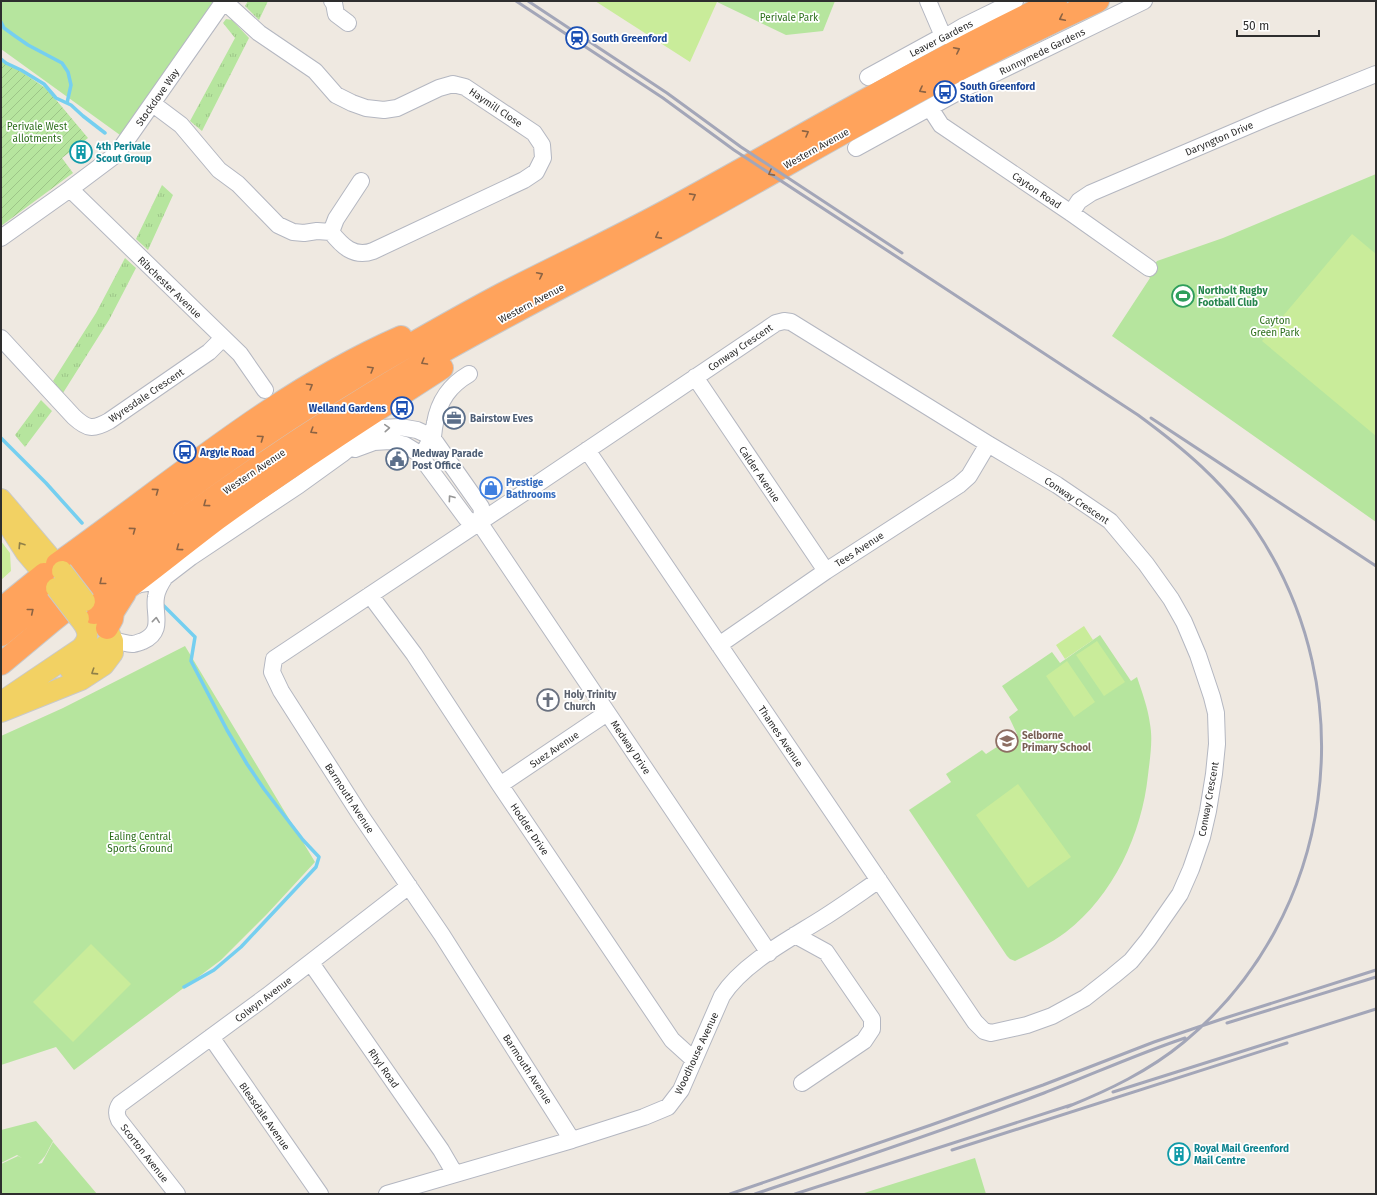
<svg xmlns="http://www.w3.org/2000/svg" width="1377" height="1195" viewBox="0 0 1377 1195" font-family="'Fira Sans',sans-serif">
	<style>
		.grass { fill: url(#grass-tufts) }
		.park { fill: #b6e59e }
		.garden { fill: url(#garden-furrows) }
		.pitch { fill: #c9ec9a }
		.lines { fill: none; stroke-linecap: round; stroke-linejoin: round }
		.stream { stroke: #75cff0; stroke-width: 3.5 }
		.minor-casing { stroke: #b4b7c1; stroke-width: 18 }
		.major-casing { stroke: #c9c9c9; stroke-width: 22 }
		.highway-casing { stroke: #c9c9c9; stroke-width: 24 }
		.minor { stroke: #fff; stroke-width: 16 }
		.major { stroke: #f2d163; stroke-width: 20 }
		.highway { stroke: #ffa35c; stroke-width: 22 }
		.rail { stroke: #a3a6b8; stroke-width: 3 }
		.major-bridge-casing { stroke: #c9c9c9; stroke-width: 22; stroke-linecap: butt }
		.major-bridge { stroke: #f2d163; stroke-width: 20 }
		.oneway { stroke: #8c6343 }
		.oneway2 { stroke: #969696 }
		.oneway3 { stroke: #908048 }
		.labels { text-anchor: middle; stroke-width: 3.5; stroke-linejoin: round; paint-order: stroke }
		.park-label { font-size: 10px; fill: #2c6e1b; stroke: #fff }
		.transit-label { font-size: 10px; font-weight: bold; fill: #164399; stroke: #fff; text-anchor: start }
		.street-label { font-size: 10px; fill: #2e2e2e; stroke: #fff }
		.culture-label { font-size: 10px; font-weight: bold; fill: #0d838f; stroke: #fff; text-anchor: start }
		.leisure-label { font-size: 10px; font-weight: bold; fill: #27864d; stroke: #fff; text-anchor: start }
		.service-label { font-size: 10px; font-weight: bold; fill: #4e5e75; stroke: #fff; text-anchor: start }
		.shop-label { font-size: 10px; font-weight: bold; fill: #366cbe; stroke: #fff; text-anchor: start }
		.worship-label { font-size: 10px; font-weight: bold; fill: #5b616d; stroke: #fff; text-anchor: start }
		.education-label { font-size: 10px; font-weight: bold; fill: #785e54; stroke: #fff; text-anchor: start }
	</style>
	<defs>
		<pattern id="grass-tufts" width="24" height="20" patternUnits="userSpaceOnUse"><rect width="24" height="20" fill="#b6e59e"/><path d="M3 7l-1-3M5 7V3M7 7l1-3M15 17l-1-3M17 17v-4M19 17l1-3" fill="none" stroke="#9dc588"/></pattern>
		<pattern id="garden-furrows" width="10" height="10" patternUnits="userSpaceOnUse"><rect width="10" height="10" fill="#b6e59e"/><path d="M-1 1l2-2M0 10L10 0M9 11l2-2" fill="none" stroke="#9dc588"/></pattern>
	</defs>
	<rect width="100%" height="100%" fill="#efe9e1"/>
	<!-- grass -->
	<path class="grass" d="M248 1H268L259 20 245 6Z
		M226 19 232 20 249 38 202 131 190 121 235 38 223 23Z
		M162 185 173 195 148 250 136 239Z
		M125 258 136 268 109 320 63 393 53 381 96 313Z
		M41 400 52 411 25 447 15 435Z"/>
	<!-- park -->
	<path class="park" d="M1 1H214L120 135 1 49Z
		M715 1H835L823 31 786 35Z
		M1376 174V522L1112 336 1150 278 1147 275 1157 261 1223 238Z
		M1100 635 1131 681 1137 677C1142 692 1148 708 1150 724 1153 740 1150 758 1148 775 1142 834 1113 896 1066 932 1050 944 1033 952 1015 961L1010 959 1007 956 909 810 951 782 946 774 982 750 986 754 1017 734 1009 717 1018 710 1002 686 1052 652 1060 663Z
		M185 646 315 862 267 914 221 960 74 1070 56 1047 1 1065V736L63 708Z
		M36 1121 53 1141 45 1156 38 1164 42 1163 53 1142 97 1194H1V1164L18 1156 22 1158 17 1155 1 1163V1130Z
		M975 1158 986 1194H861Z"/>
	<!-- garden -->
	<path class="garden" d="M1 58 47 89 88 138 62 158 73 173 1 226Z"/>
	<!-- pitch -->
	<path class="pitch" d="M595 1H715L717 2 690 62Z
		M1352 234 1376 254V436L1262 341Z
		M1 541 10 553 11 571 1 580Z
		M1084 626 1093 640 1065 659 1056 645Z
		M1097 641 1125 682 1104 696 1076 655Z
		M1067 661 1095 702 1074 717 1046 676Z
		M1018 784 1071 857 1028 888 976 815Z
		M91 944 131 984 73 1042 33 1002Z"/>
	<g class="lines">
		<!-- stream -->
		<path class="stream" d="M1 22 4 28 15 36 28 45 62 63 68 72 71 85 67 103
			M1 59 6 63 21 70 44 84 56 98 71 105 83 116 105 133
			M1 438 46 483 82 523
			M160 602 195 637 191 661 227 730 247 764 264 789 303 840 319 857 316 867 241 947 214 970 184 987"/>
		<!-- minor casing -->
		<g class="minor-casing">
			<path id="minor" d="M332 1 334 3 336 14 348 23
				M928 1 943 36
				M868 77 943 36H947L964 26 1015 1
				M930 108 941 125 1071 213 1149 268
				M856 148 967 87 1144 1
				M70 189 240 354 265 390
				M1071 213 1079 201 1091 193 1267 118 1376 74
				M331 232 336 219 361 181
				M1 238 70 189 114 156 121 148 224 1 259 33 315 71 336 95 352 103 366 108 384 110 397 108 439 88 453 84 465 87 534 133 542 145 543 158 536 172 524 180 373 251C354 258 342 246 331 232L317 231 304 233 293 232 278 225 238 184 219 170 181 125 153 104
				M1 338 74 417C87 429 93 430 109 421L209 352 223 338
				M695 377 826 571
				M427 446C436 436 432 435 435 423 439 400 450 385 469 374
				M355 449 374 442 390 441 405 445 418 453 466 518 471 522H479
				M479 522 769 953
				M133 587 140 584 153 582 165 577 191 557 299 485 342 454 366 434 381 428 400 427 417 430 430 436 436 443 481 507 482 513 479 522
				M370 595 414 654 500 785 672 1040 693 1059
				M113 641C122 641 125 644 132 644 135 644 140 642 143 641 165 631 153 613 156 597 157 589 161 583 165 577
				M719 645 826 571 959 485 969 476 988 444
				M500 785 607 713
				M795 935 826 952 872 1019V1029L864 1041 802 1083
				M311 963 441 1150 455 1174
				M211 1037 320 1194
				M572 1140 442 935 359 813 281 691 272 672 274 659 540 482 776 323 784 321 791 322 988 444 1057 485 1110 521 1146 564 1171 599 1184 622 1198 655 1212 697 1216 713 1217 744 1214 774 1208 811 1202 837 1191 869 1180 894 1148 940 1131 961 1113 976 1085 998 1052 1016 1027 1025 991 1033 984 1031 975 1022 587 450
				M177 1194 119 1120C116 1114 116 1110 120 1104L267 996 409 886
				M387 1194 572 1140 644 1117 668 1107 681 1090 722 996C743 963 790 939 823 918 842 906 860 893 879 880"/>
		</g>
		<!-- major casing -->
		<g class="major-casing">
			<path id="major" d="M1 499 62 571
				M3 517 26 553 54 586
				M70 670 81 664 108 643 113 641
				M1 702 81 648C91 637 88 629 79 618
				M1 712 81 680 104 665 113 653V641L107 628 96 615"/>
		</g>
		<!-- highway casing -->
		<g class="highway-casing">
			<path id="highway" d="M57 564C169 485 275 392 401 337
				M1 609 44 574
				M94 613C136 583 176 550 217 519 290 466 366 417 442 368
				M107 628 112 619 113 612 125 593
				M1 635C129 528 265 428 410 345 442 327 475 308 508 291 565 262 623 235 679 204 805 135 927 62 1056 1
				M1 664C132 552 272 451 421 364 508 313 599 269 688 220 752 185 815 148 879 113 951 73 1023 35 1098 1"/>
		</g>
		<!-- minor -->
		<use href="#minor" class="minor"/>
		<!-- major -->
		<use href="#major" class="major"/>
		<!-- highway -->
		<use href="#highway" class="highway"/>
		<!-- rail -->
		<path class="rail" d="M516 1 663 98 734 150 1138 415C1183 448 1224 482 1256 530 1365 693 1336 916 1184 1042 1149 1071 1109 1090 1067 1107
			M528 1 667 93 741 147 902 253
			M1151 418 1376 566
			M1227 1023 1376 977
			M1113 1092 1376 1009
			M952 1150 1287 1043
			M730 1194 931 1125 1043 1085 1154 1042 1222 1019 1376 970
			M755 1194C852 1161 948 1129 1044 1093 1091 1075 1137 1054 1185 1038
			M795 1194 1071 1105"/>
		<!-- major-bridge casing -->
		<g class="major-bridge-casing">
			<path id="major-bridge" d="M62 571 85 601
				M56 588 79 618"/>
		</g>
		<!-- major-bridge -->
		<use href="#major-bridge" class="major-bridge"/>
	</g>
	<!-- one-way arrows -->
	<defs><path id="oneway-chevron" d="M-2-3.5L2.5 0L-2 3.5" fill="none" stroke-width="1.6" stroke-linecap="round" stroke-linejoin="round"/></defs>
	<g class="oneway">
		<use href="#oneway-chevron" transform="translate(1062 18) rotate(154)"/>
		<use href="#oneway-chevron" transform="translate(957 50) rotate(-27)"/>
		<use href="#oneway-chevron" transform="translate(922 90) rotate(152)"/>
		<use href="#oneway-chevron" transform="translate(806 133) rotate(-29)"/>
		<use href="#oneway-chevron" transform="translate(771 173) rotate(151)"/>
		<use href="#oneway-chevron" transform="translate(693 196) rotate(-29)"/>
		<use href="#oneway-chevron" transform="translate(658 236) rotate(152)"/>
		<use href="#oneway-chevron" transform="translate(540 275) rotate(-27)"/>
		<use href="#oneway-chevron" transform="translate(424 362) rotate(150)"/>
		<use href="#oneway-chevron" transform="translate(371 369) rotate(-31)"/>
		<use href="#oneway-chevron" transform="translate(310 386) rotate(-31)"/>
		<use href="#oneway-chevron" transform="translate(313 431) rotate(148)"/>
		<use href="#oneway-chevron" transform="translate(261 438) rotate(-35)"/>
		<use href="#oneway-chevron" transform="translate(156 491) rotate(-36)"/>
		<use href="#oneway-chevron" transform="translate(206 504) rotate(144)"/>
		<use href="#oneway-chevron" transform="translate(133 530) rotate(-36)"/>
		<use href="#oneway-chevron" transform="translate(179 548) rotate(143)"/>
		<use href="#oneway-chevron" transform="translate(102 582) rotate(141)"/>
		<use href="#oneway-chevron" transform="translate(31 611) rotate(-39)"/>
	</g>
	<g class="oneway2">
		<use href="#oneway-chevron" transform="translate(387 428) rotate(-4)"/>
		<use href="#oneway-chevron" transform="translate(451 498) rotate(-126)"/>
		<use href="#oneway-chevron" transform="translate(156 620) rotate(-84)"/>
	</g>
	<g class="oneway3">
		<use href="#oneway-chevron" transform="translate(21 545) rotate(-123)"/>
		<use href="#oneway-chevron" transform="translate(94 672) rotate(147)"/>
	</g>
	<!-- icons -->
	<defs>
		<g id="station-ring" transform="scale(1.15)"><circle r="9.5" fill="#fff" stroke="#1a4fb4" stroke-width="1.5"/><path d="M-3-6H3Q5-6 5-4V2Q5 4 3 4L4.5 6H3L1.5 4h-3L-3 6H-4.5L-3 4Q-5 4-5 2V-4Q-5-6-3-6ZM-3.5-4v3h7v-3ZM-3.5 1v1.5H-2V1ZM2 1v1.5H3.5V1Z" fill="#1a4fb4"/></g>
		<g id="bus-ring" transform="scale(1.15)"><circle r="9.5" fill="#fff" stroke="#1a4fb4" stroke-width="1.5"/><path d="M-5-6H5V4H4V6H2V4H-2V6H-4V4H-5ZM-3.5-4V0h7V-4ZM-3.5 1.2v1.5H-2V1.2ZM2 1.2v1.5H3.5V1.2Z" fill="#1a4fb4"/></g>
		<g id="building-ring" transform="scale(1.15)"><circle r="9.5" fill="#fff" stroke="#0f9aa8" stroke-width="1.5"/><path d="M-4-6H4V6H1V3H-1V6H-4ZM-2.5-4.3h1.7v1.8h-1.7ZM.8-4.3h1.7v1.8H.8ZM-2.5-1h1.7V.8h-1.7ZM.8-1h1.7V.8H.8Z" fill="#0f9aa8"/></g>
		<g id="stadium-ring" transform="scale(1.15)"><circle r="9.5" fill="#fff" stroke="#2e9e5b" stroke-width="1.5"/><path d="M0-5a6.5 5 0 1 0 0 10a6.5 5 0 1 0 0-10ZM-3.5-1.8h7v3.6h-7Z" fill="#2e9e5b"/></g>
		<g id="office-ring" transform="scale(1.15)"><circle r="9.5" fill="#fff" stroke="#5c6f8a" stroke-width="1.5"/><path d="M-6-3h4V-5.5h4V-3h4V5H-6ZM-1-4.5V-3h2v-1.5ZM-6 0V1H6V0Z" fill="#5c6f8a"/></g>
		<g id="civic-ring" transform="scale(1.15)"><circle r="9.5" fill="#fff" stroke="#5c6f8a" stroke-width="1.5"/><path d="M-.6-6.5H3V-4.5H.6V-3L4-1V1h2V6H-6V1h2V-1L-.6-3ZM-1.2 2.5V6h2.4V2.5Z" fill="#5c6f8a"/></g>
		<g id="shop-ring" transform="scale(1.15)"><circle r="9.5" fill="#fff" stroke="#3f7fe0" stroke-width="1.5"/><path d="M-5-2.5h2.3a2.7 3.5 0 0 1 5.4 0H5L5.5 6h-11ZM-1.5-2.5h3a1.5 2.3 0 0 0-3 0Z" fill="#3f7fe0"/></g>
		<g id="church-ring" transform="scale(1.15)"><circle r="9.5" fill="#fff" stroke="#6b7280" stroke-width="1.5"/><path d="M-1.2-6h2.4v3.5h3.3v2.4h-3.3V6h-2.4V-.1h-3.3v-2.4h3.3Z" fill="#6b7280"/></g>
		<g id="school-ring" transform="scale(1.15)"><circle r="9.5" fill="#fff" stroke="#8d6e63" stroke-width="1.5"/><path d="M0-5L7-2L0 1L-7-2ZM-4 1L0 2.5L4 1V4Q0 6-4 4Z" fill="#8d6e63"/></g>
	</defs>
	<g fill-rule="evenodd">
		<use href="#station-ring" x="577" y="38"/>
		<use href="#bus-ring" x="945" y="92"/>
		<use href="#building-ring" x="81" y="152"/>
		<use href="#stadium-ring" x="1183" y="296"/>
		<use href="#bus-ring" x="402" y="408"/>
		<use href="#office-ring" x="454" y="418"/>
		<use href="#bus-ring" x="185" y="452"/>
		<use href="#civic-ring" x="397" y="459"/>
		<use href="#shop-ring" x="491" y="488"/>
		<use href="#church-ring" x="548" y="700"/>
		<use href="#school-ring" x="1007" y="741"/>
		<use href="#building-ring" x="1179" y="1154"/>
	</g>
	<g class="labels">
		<!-- park labels -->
		<g class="park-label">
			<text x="789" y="21">Perivale Park</text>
			<text x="37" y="130">Perivale West<tspan x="37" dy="12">allotments</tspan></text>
			<text x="1275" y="324">Cayton<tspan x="1275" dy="12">Green Park</tspan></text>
			<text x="140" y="840">Ealing Central<tspan x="140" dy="12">Sports Ground</tspan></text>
		</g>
		<!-- transit labels -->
		<g class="transit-label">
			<text x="592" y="42">South Greenford</text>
			<text x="960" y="90">South Greenford<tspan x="960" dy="12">Station</tspan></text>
			<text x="386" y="412" text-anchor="end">Welland Gardens</text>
			<text x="200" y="456">Argyle Road</text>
		</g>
		<!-- street labels -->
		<g class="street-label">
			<text transform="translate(941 38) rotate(-27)" y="4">Leaver Gardens</text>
			<text transform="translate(1042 51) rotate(-26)" y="4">Runnymede Gardens</text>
			<text transform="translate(157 97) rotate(-55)" y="4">Stockdove Way</text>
			<text transform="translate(496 107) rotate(34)" y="4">Haymill Close</text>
			<text transform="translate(1219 138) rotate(-23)" y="4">Daryngton Drive</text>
			<text transform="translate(816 148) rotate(-29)" y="4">Western Avenue</text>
			<text transform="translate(1037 190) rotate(34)" y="4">Cayton Road</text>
			<text transform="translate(170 287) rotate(44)" y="4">Ribchester Avenue</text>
			<text transform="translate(531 303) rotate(-28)" y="4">Western Avenue</text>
			<text transform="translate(740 347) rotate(-34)" y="4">Conway Crescent</text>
			<text transform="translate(146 395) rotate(-34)" y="4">Wyresdale Crescent</text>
			<text transform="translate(254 471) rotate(-34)" y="4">Western Avenue</text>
			<text transform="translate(760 474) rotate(56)" y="4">Calder Avenue</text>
			<text transform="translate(1077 500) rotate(34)" y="4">Conway Crescent</text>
			<text transform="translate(859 549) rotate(-33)" y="4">Tees Avenue</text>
			<text transform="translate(781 736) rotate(56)" y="4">Thames Avenue</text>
			<text transform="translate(631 747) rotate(56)" y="4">Medway Drive</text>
			<text transform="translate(554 749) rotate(-34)" y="4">Suez Avenue</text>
			<text transform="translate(350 798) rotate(57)" y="4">Barmouth Avenue</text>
			<text transform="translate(1208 799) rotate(-80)" y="4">Conway Crescent</text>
			<text transform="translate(530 829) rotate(56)" y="4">Hodder Drive</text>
			<text transform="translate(263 999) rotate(-37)" y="4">Colwyn Avenue</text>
			<text transform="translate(696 1053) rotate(-65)" y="4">Woodhouse Avenue</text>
			<text transform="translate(384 1068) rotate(55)" y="4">Rhyl Road</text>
			<text transform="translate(528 1069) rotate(57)" y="4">Barmouth Avenue</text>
			<text transform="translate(265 1116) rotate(55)" y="4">Bleasdale Avenue</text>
			<text transform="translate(145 1153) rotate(52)" y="4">Scorton Avenue</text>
		</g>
		<!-- culture labels -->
		<g class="culture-label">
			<text x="96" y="150">4th Perivale<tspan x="96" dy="12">Scout Group</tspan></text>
			<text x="1194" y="1152">Royal Mail Greenford<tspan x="1194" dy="12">Mail Centre</tspan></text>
		</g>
		<!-- leisure labels -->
		<g class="leisure-label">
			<text x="1198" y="294">Northolt Rugby<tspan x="1198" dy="12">Football Club</tspan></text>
		</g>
		<!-- service labels -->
		<g class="service-label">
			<text x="470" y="422">Bairstow Eves</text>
			<text x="412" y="457">Medway Parade<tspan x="412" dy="12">Post Office</tspan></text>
		</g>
		<!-- shop labels -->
		<g class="shop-label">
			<text x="506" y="486">Prestige<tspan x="506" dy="12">Bathrooms</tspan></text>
		</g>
		<!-- worship labels -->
		<g class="worship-label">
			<text x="564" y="698">Holy Trinity<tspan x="564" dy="12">Church</tspan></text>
		</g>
		<!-- education labels -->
		<g class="education-label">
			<text x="1022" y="739">Selborne<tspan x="1022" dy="12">Primary School</tspan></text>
		</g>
	</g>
	<!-- border -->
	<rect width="1377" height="1195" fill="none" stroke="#2e2e2e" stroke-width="4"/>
	<!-- scale -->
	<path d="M1237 30v6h82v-6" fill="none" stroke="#2e2e2e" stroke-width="2"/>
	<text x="1243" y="30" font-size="12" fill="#2e2e2e" stroke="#ffffff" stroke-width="3" paint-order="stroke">50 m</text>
</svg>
